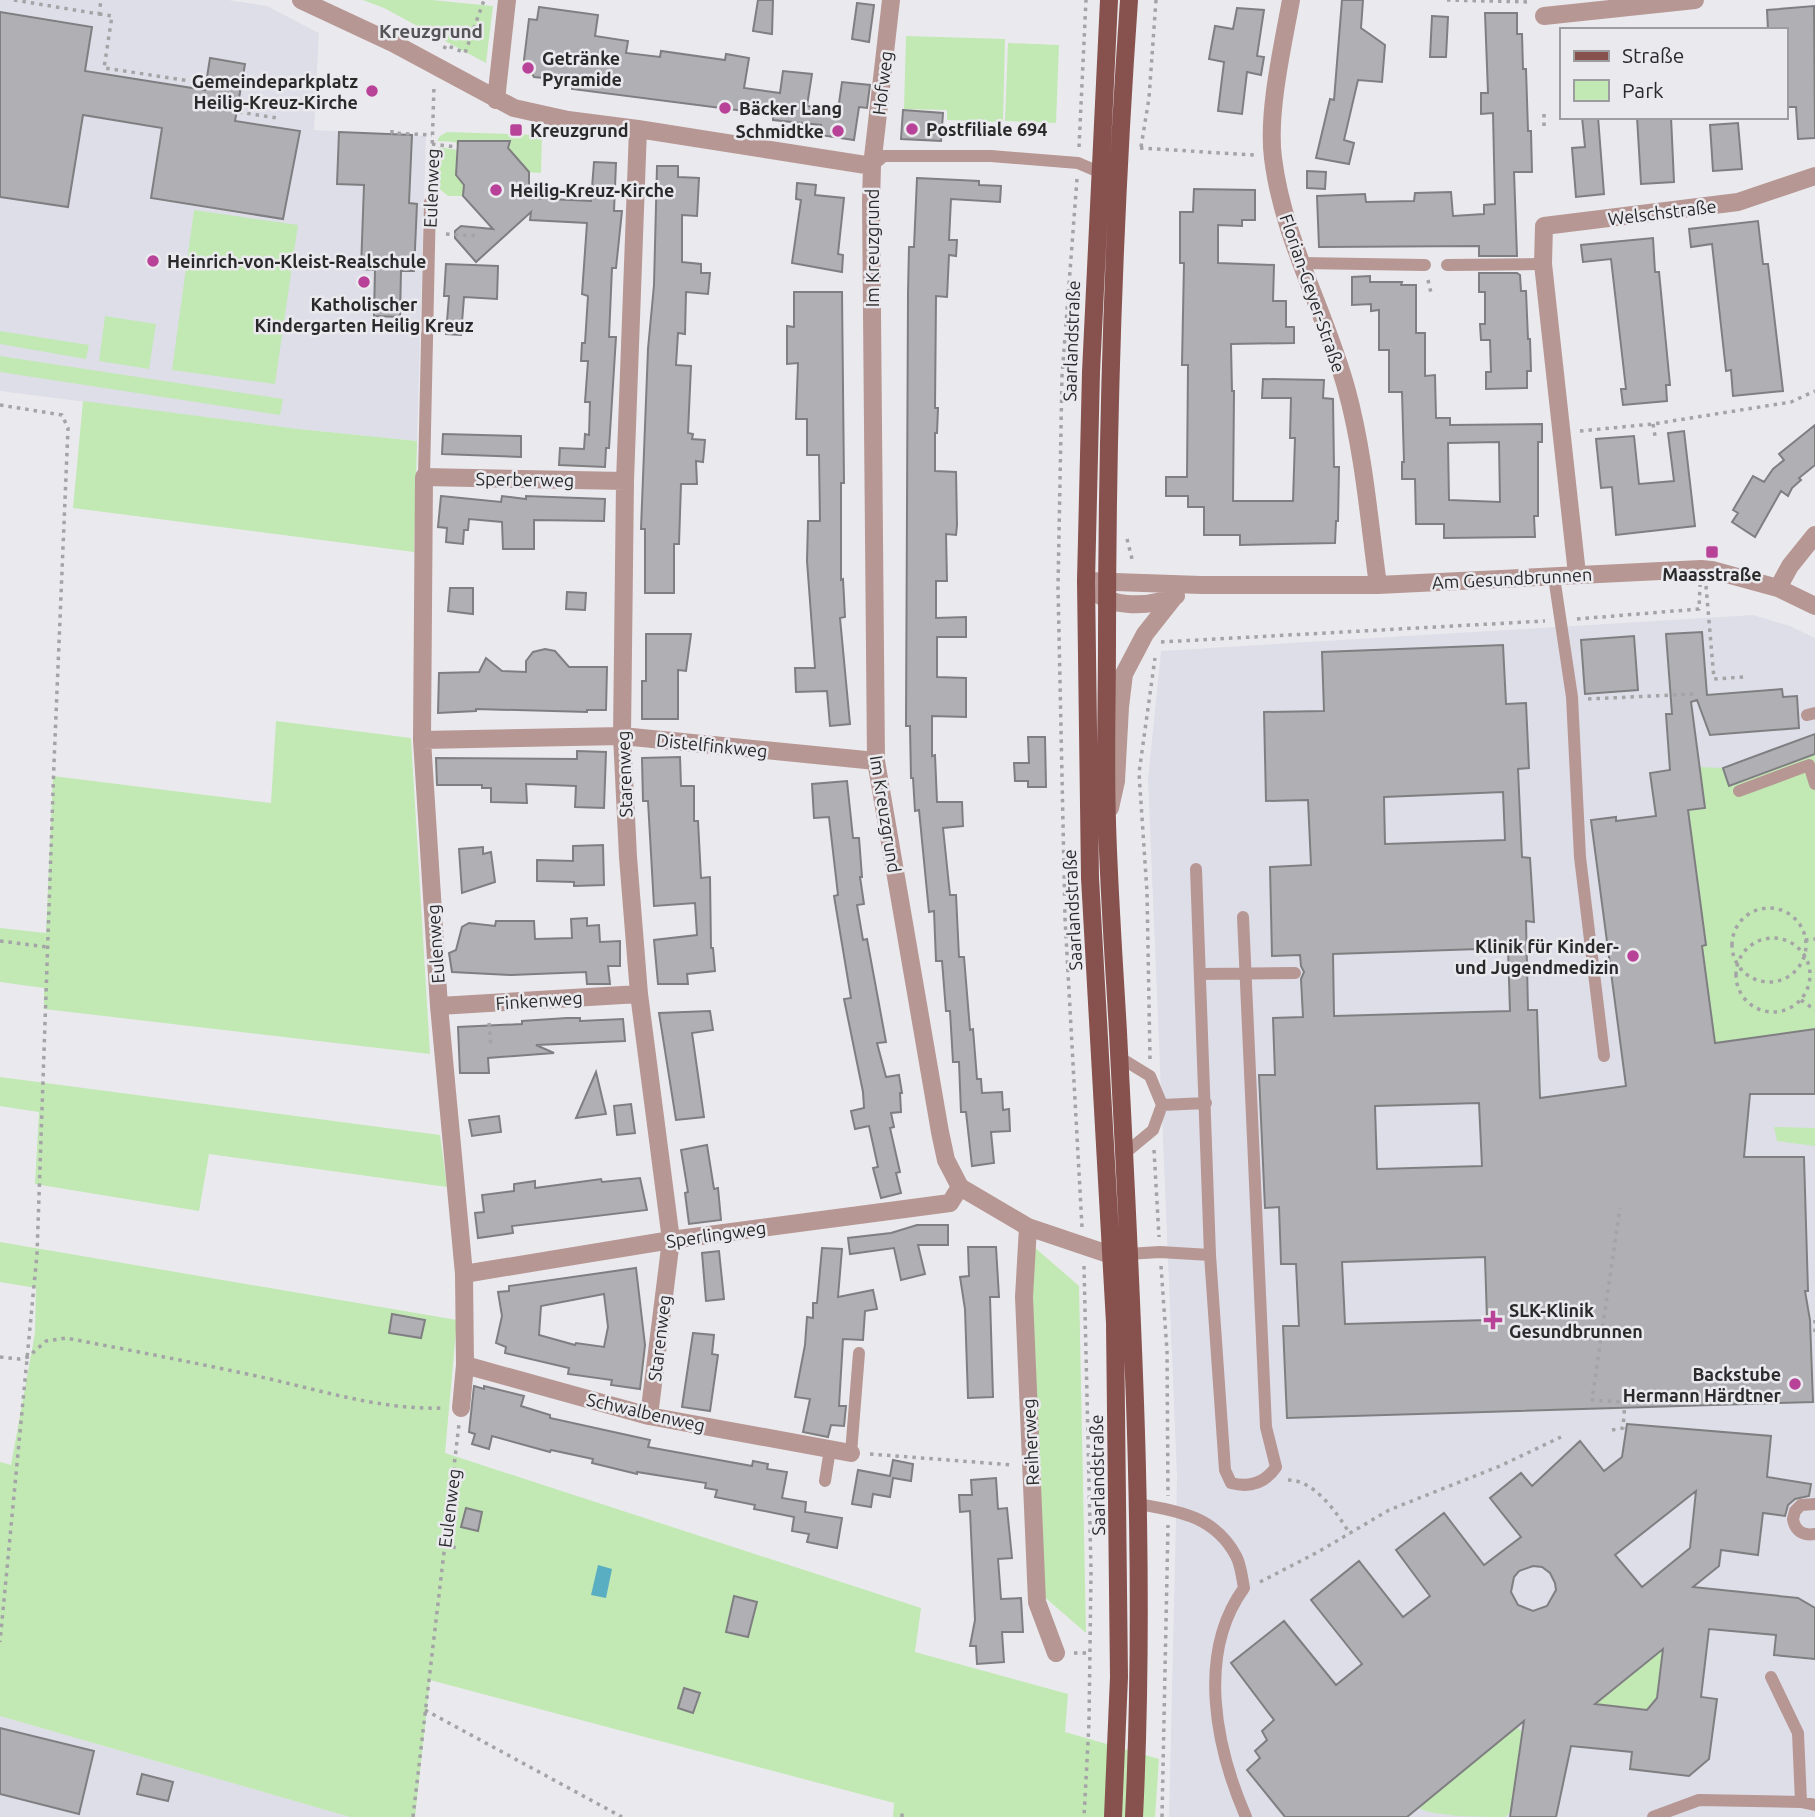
<svg xmlns="http://www.w3.org/2000/svg" width="1815" height="1817" font-family="Ubuntu,sans-serif">
  <style>
    .built { fill: #dedee9 }
    .green { fill: #c2e8b4 }
    .water { fill: #5aaec2 }
    .building { fill: #b0b0b4; stroke: #7f7f82; stroke-width: 2; fill-rule: evenodd }
    .lines { fill: none; stroke-linecap: round; stroke-linejoin: round }
    .path { stroke: #a4a4a7; stroke-width: 3.5; stroke-dasharray: 3.5 5; stroke-linecap: butt }
    .lane { stroke: #b79794; stroke-width: 12 }
    .street { stroke: #b79794; stroke-width: 18 }
    .primary { stroke: #87514d; stroke-width: 18 }
    .poi-dot { fill: #b94299; stroke: #eaeaee; stroke-width: 2.5 }
    .labels { text-anchor: middle; dominant-baseline: central; stroke-width: 5; stroke-linejoin: round; paint-order: stroke }
    .poi-label { font-size: 18px; font-weight: bold; fill: #2a2a2b; stroke: #eaeaee; text-anchor: start }
    .street-label { font-size: 18px; fill: #2a2a2b; stroke: #eaeaee }
    .neighbourhood-label { font-size: 19px; font-weight: bold; fill: #555558; stroke: #eaeaee }
  </style>
  <rect width="100%" height="100%" fill="#eaeaee"/>
  <path class="built" d="M0,0H228L267,6L319,33L314,130L426,136L417,441L298,429L0,391Z
    M1753,615L1790,626L1815,638V1817H1169L1177,1477L1148,779L1161,651Z
    M0,1716L350,1817H0Z"/>
  <path class="green" d="M363,0H431L493,6L486,63L384,8Z
    M906,36L1005,39L1003,122L947,120V110L904,109Z
    M1008,43L1059,45L1056,123L1005,121Z
    M447,132L542,135L541,173L529,172L502,141H458L457,145L455,142L437,141L440,136Z
    M438,147L457,150L456,175L464,185L463,196H448L437,187Z
    M194,210L298,225L275,384L172,370Z
    M105,316L156,324L149,369L99,361Z
    M0,331L89,345L86,359L0,344Z
    M0,356L283,399L280,415L0,372Z
    M83,401L298,429L417,441L414,552L73,508Z
    M276,721L411,738L430,1054L44,1009V988L0,982V928L46,933L53,776L271,803Z
    M1815,754V1029L1716,1048L1702,946L1706,945L1688,810L1705,808L1699,767L1723,768L1729,785Z
    M0,1077L440,1135L447,1187L209,1154L199,1211L35,1184L39,1112L0,1106Z
    M1774,1127L1815,1128V1146L1777,1141Z
    M0,1242L457,1320L445,1453L921,1608L915,1652L1068,1694L1065,1732L1159,1759L1155,1817H893L894,1803L430,1680L415,1817H350L0,1716V1462L11,1465L35,1333L36,1288L0,1282Z
    M1033,1246L1079,1286L1086,1633L1041,1594L1028,1298Z
    M1667,1621L1657,1698L1647,1710L1568,1702L1595,1681L1616,1687L1643,1665L1641,1644Z
    M1517,1727L1522,1732L1510,1813L1505,1817C1482,1817 1437,1817 1418,1808Z"/>
  <path class="water" d="M598,1565L612,1569L606,1598L591,1595Z"/>
  <path class="building" d="M758,0H773L772,34L753,31Z
    M1342,0H1363L1361,28L1385,45L1382,82L1358,80L1344,140L1354,143L1349,164L1316,158L1330,99L1334,100Z
    M857,3L874,5L869,42L852,39Z
    M1814,6L1815,138L1798,139L1796,107H1785V30H1768L1767,10Z
    M539,7L598,15L595,36L628,41L626,53L660,57L661,51L725,60L726,54L749,58L744,88L780,93L783,71L812,74L807,106L838,110L842,82L870,85L867,108L859,107L854,140L820,135L821,125L773,120V116L760,113L572,89L573,81L534,77L524,60L529,19L537,20Z
    M1237,8L1264,10L1257,56L1264,57L1261,75L1247,72L1242,114L1218,111L1224,62L1209,59L1215,26L1233,29Z
    M0,12L92,27L85,71L205,90L210,58L245,64L235,121L300,131L283,219L151,198L162,128L83,115L68,207L0,197Z
    M1485,13H1517V34H1522L1523,69H1526L1528,131H1531L1532,172H1514L1517,256H1479V246L1319,247L1317,196L1365,194L1366,202L1414,201L1415,193L1451,192L1453,216L1484,214V205L1495,204L1493,113L1481,114V93H1488Z
    M1432,16L1448,17L1446,57H1430Z
    M903,110L943,113L941,141L901,139Z
    M1582,117H1598L1604,194L1576,197L1572,148L1585,147Z
    M1637,117H1671L1674,182L1641,184Z
    M1738,123L1742,169L1713,171L1710,125Z
    M339,132L412,135L409,203L417,204L414,271H401L400,317L374,316L375,270L361,269L364,185L337,184Z
    M458,141H510L508,148L529,172V198L591,201L594,162L616,163L614,211H622L616,268H612L609,337H616L609,448H606L605,467L559,465L560,448L584,449L585,434L589,435L590,402H585L588,361H581L582,343H585L588,296L582,294L587,223L530,220L531,212L476,262L455,238V231L461,226L493,229L463,196L464,185L456,175Z
    M657,166H678V177L699,178L697,216L682,215V262L701,264V273H710L708,294L686,292L685,334L678,333L676,365L691,366L688,433L693,434L692,439L705,440L703,462L696,461L697,484H681L679,544H674V593H645V529H641L648,349L654,285Z
    M1307,171L1326,172L1325,189L1307,188Z
    M917,178L979,181V185L1001,186L1000,202L951,199L949,240H957L956,256L949,255L947,297L936,296L935,408H938L937,433H935V471L956,472L957,525L956,535L946,534L947,581H936V618L966,617V637H937V677L966,678V717L932,716V756L935,755L937,802H962L963,826L943,828L950,895H956L959,957H964L970,1030L973,1029L977,1079H981L982,1093L1002,1092L1003,1110L1009,1109L1010,1131L991,1132L994,1163L972,1166L966,1112H961L959,1062H953L950,1011H946L942,961H936L934,911L929,912L919,810L915,811L913,778H911L910,726H906L908,293L909,247H914Z
    M797,183L816,185L815,195L844,198L838,254L843,255L842,272L792,263L801,200L796,199Z
    M1194,189L1255,190V220H1242V226L1218,225V263L1274,265L1273,301H1286V327H1294V343L1231,344L1232,391H1234L1233,501H1293L1295,438H1290L1291,398H1262L1263,379L1324,380L1323,398L1333,399L1334,467H1339L1338,521H1336L1335,543L1240,545V535H1204V507H1188V496H1166V477H1187L1188,365H1182L1184,263H1180V212H1193Z
    M1758,221L1763,264H1768L1783,391L1733,396L1731,370L1726,371L1712,244L1691,247L1689,229Z
    M1653,238L1655,272H1659L1670,385H1666L1667,401L1623,405L1621,389H1626L1611,259L1583,262L1581,245Z
    M446,264L498,266L497,299L464,297L461,335L446,334L449,296H444Z
    M1479,273H1517L1520,275L1521,291H1526L1528,339H1530L1531,371H1527V388L1486,389V372H1491L1490,340H1481L1480,324H1485V292H1479Z
    M1370,276V282H1402L1401,285H1416V333H1425V376L1435,375L1436,418H1450V425L1542,424V442H1538V516H1534L1535,537L1444,538V524H1416L1415,479H1402V462H1404L1402,392H1389V350H1379V310L1371,311V304L1352,305V277ZM1499,442L1500,502L1449,500L1448,443Z
    M794,292H842L844,483H841V580L843,579L845,617L840,618L850,724L830,726L827,691L796,692L795,668H815L807,561L808,521H820L819,455H807V419H796L798,363L787,364V326L794,327Z
    M1815,425V465L1799,478L1801,480L1792,488L1788,496L1781,491L1755,537L1732,522L1738,513L1733,510L1753,476L1764,482L1773,469L1784,460L1779,454Z
    M1684,431L1695,526L1616,535L1612,487L1601,488L1596,439L1634,436L1639,484L1674,481L1668,433Z
    M443,434L521,436V457L442,454Z
    M441,496L501,502L502,496L526,499V496L605,499L604,521L534,520V549H503L502,522L469,519L468,530H464L463,544L446,542L447,528L438,527Z
    M450,588H473V614L448,611Z
    M567,592L586,593L585,610L566,609Z
    M1702,632L1707,695L1782,689L1783,697L1797,696L1799,728L1710,735L1697,700L1691,702L1705,808L1688,810L1706,945L1702,946L1715,1043L1815,1029V1094H1750L1744,1157H1804L1808,1291H1805L1810,1320L1813,1402L1287,1418L1283,1326H1299L1296,1264H1281L1279,1207L1265,1208L1259,1075H1275L1273,1018L1303,1017L1301,979L1304,972L1301,966L1300,955L1272,956L1270,867L1311,865L1308,800L1266,801L1264,712L1324,711L1322,652L1503,645L1506,704L1526,703L1529,768L1518,769L1522,857L1530,858L1534,922L1526,921L1528,1010H1537L1540,1098L1626,1086L1591,820L1616,817V821L1656,816L1650,773L1670,770L1666,714H1672L1666,634ZM1503,792L1505,840L1385,844L1384,797ZM1508,948L1510,1011L1334,1016L1333,954ZM1479,1103L1482,1166L1377,1169L1375,1106ZM1485,1257L1487,1320L1345,1324L1342,1262Z
    M646,634H691L686,671L678,670V719H642V681H646Z
    M1634,636L1638,690L1585,694L1581,640Z
    M545,649L555,651L569,667H607L606,710H587V712L476,709V711L438,713L439,673L479,672L486,658L502,671L526,672V661L533,652Z
    M1815,734V754L1729,786L1723,768Z
    M1028,737H1045L1046,787H1028V781H1015L1014,763H1029Z
    M577,751L606,752L604,808L575,807L576,786L526,784L527,803L491,802V788H482V785H437L436,758L577,759Z
    M680,757L681,786H694V821H698L701,878L710,877L711,948H713L715,971L687,974L688,984H658L654,940L697,935L695,903L654,906L648,801H643L642,758Z
    M847,781L853,838H859L862,877H860L864,904L857,905L863,940L867,939L886,1042L877,1043L886,1077L899,1075L902,1093H900L901,1112L891,1113L894,1127L890,1128L900,1172L896,1173L901,1193L881,1198L873,1168L878,1167L869,1126L855,1129L851,1111L864,1108L863,1092L844,999L851,998L834,896L838,895L829,817L814,818L812,784Z
    M603,845L604,885L574,886V882L537,881V860L573,861V846Z
    M483,847V854L491,852L495,882L462,893L459,849Z
    M587,918V926L599,925L600,942L620,941V966H608L610,984H587L586,972L511,975L452,972L449,953L456,950L462,927L469,923L495,926L496,921H534L535,939L572,938L571,919Z
    M710,1011L713,1030L692,1033L704,1117L676,1120L659,1013Z
    M567,1018H580V1021L623,1019L625,1041L536,1045L554,1053L488,1058L489,1073H460L458,1027L522,1024V1021Z
    M596,1072L606,1114L576,1118Z
    M631,1104L635,1133L617,1135L614,1106Z
    M499,1116L501,1132L472,1136L469,1120Z
    M707,1145L714,1189L718,1188L721,1220L689,1224L685,1193L688,1192L681,1150Z
    M640,1178L647,1210L512,1226L513,1233L478,1238L475,1213L484,1212L482,1195L514,1191V1184L535,1181V1188L601,1179L602,1182Z
    M917,1225H948V1245H918L925,1274L901,1280L894,1248L850,1254L848,1238L891,1233Z
    M968,1247H996L999,1297H990L993,1397L968,1398L965,1309L960,1277L969,1276Z
    M822,1248L842,1249L838,1297L873,1290L877,1309L865,1311L863,1340L843,1339L839,1406H846L844,1426L831,1425L828,1437L803,1432L810,1399L795,1397L805,1345L807,1317L813,1318V1303H817Z
    M719,1251L724,1299L706,1301L702,1253Z
    M636,1268L645,1345L640,1389L611,1385L612,1380L568,1374L569,1368L505,1353L506,1347L496,1343L502,1316L498,1292L509,1291V1286ZM604,1294L608,1327L604,1347L576,1343L575,1345L539,1335L541,1306Z
    M392,1314L425,1320L421,1338L389,1333Z
    M693,1333L714,1335L712,1354L718,1355L710,1411L682,1407Z
    M474,1386L484,1389V1386L524,1396L521,1406L550,1415V1418L650,1440L648,1447L752,1466L753,1461L768,1464L767,1469L787,1472L782,1498L806,1502L805,1512L842,1518L837,1548L807,1542L809,1534L792,1531L794,1517L754,1509L755,1505L715,1497L717,1490L705,1488L706,1483L637,1472V1474L592,1463L593,1459L551,1450L550,1452L492,1436L489,1449L472,1444L475,1434L469,1432Z
    M1627,1424L1771,1436L1767,1477L1811,1484L1809,1496L1795,1499L1788,1505L1785,1516L1763,1513L1758,1555L1721,1550L1719,1566L1693,1587L1798,1598L1815,1608V1659L1774,1655L1776,1635L1709,1629L1701,1697L1717,1699L1709,1759L1689,1776L1630,1769L1632,1752L1571,1746L1556,1817H1510L1524,1721L1407,1817H1285L1247,1770L1260,1758L1255,1751L1267,1740L1262,1731L1274,1720L1231,1663L1284,1621L1336,1685L1362,1664L1311,1600L1359,1561L1403,1617L1430,1596L1396,1550L1444,1513L1484,1565L1521,1537L1490,1498L1521,1473L1532,1486L1580,1441L1604,1471L1622,1457ZM1696,1491L1690,1548L1642,1587L1615,1555ZM1533,1566L1542,1567L1550,1573L1555,1583L1556,1590L1547,1606L1533,1611L1518,1605L1511,1592L1514,1577L1519,1571ZM1663,1649L1657,1698L1647,1710L1595,1704Z
    M893,1460L913,1464L911,1481L893,1478L890,1497L873,1494L871,1507L852,1504L858,1470L890,1476Z
    M996,1478L998,1509L1007,1508L1012,1558L998,1559L1001,1599L1021,1598L1023,1632H1002L1004,1662L977,1664L976,1646H970L975,1620L970,1511L960,1512L959,1495H972L971,1480Z
    M466,1508L482,1512L478,1531L461,1527Z
    M734,1596L757,1602L748,1637L726,1632Z
    M684,1688L700,1693L693,1713L678,1708Z
    M0,1728L94,1751L79,1814L0,1794Z
    M142,1774L173,1782L168,1801L137,1794Z"/>
  <g class="lines">
    <path class="path" d="M14,0L99,14L101,0
      M1447,0L1532,2
      M99,14L112,16L104,68L204,83L200,106L277,118
      M444,49L446,45L465,53L484,0
      M1544,114V128
      M392,130V133L432,135
      M432,144L457,147
      M1079,147L1086,0
      M1141,147L1149,98L1156,0
      M1140,148L1254,155
      M1077,179L1062,376L1058,587L1065,918L1082,1227
      M431,186L434,85
      M446,234L478,236
      M1428,280L1431,293
      M0,405L62,415L68,428L54,763L37,1254L0,1642
      M1653,424L1655,436
      M1580,431L1653,424L1791,402L1815,391
      M1127,539L1133,563
      M1706,586L1714,679L1744,677
      M1577,619L1699,609L1700,585
      M1161,642L1545,621
      M1588,699L1694,694
      M1732 945a37 37 0 1 1 74 0a37 37 0 1 1-74 0Z
      M1736 975a37 37 0 1 1 74 0a37 37 0 1 1-74 0Z
      M1805,940L1815,939
      M0,941L47,947
      M1801,1000L1815,1010
      M489,1023L491,1048
      M1150,1059L1147,892L1139,773L1155,658
      M1154,1150L1159,1237
      M1084,1266L1091,1570L1089,1723L1084,1817
      M1161,1266L1167,1351L1168,1496
      M1815,1320V1332
      M0,1357L19,1359L28,1357L46,1341L66,1338C134,1351 202,1364 270,1379C326,1392 384,1410 442,1408
      M1612,1430L1623,1428L1625,1402L1592,1400L1620,1208
      M870,1454L1013,1465
      M1288,1480C1315,1480 1337,1513 1350,1534
      M444,1545L457,1548
      M1260,1582L1318,1552L1389,1510L1500,1466L1561,1437
      M1074,1653H1090
      M425,1710L622,1817
      M413,1817L459,1424
      M902,1817V1811
      M1162,1817L1168,1525"/>
    <path class="lane" d="M872,166L884,156H991L1078,163L1099,172L1107,173
      M1301,263L1425,265
      M1447,265L1543,264
      M424,477L430,202
      M1554,577L1572,697L1580,857L1604,1056
      M1807,715L1815,713
      M1739,791L1809,765L1815,784
      M1196,869L1210,1255L1225,1470L1231,1483C1250,1488 1265,1483 1276,1467L1266,1427L1243,917
      M1201,974L1295,973
      M1119,1057L1150,1076L1162,1105L1153,1130L1124,1154
      M1162,1105L1206,1103
      M1127,1254L1160,1252L1210,1255
      M851,1453L859,1353
      M825,1481L830,1449
      M1137,1504C1178,1511 1215,1516 1236,1556C1241,1565 1242,1578 1244,1588C1196,1654 1216,1748 1246,1817
      M1815,1504L1801,1505L1795,1511L1793,1519C1795,1531 1803,1536 1815,1534
      M1771,1677L1798,1733L1801,1802
      M1653,1817L1699,1800L1801,1802L1815,1805"/>
    <path class="street" d="M301,0L393,43L514,108L568,120L638,129L872,166
      M891,0L872,166L871,201L876,761L940,1132L946,1160L960,1187L1028,1227L1111,1255L1126,1254
      M1291,0C1283,45 1267,113 1273,158C1283,240 1326,312 1347,391C1364,454 1369,520 1378,585
      M1544,16L1695,0
      M496,100L507,0
      M638,129L625,481L622,736L628,857L639,994L671,1240L649,1416
      M1577,574L1543,264L1544,226L1738,202L1815,176
      M1086,581L1201,585H1378L1701,569L1712,570L1778,588L1815,606
      M1086,581C1103,610 1148,608 1176,596
      M1778,588L1790,566L1815,535
      M422,740L622,736L876,761
      M1110,808L1116,781L1120,707L1124,674L1145,634L1175,596
      M439,1006L639,994
      M1028,1227L1024,1297L1037,1602L1056,1653
      M464,1274L671,1240L950,1203L960,1187
      M465,1365L649,1416L851,1453
      M461,1408L465,1365L464,1274L439,1006L422,740L424,477L625,481"/>
    <path class="primary" d="M1109,0L1091,372L1086,581L1090,878L1115,1323L1119,1677L1113,1817
      M1129,0C1114,213 1107,426 1107,639C1107,700 1105,761 1107,822C1109,892 1114,962 1118,1032C1131,1293 1147,1555 1134,1817"/>
  </g>
  <g class="poi-dot">
    <circle cx="528" cy="68" r="7"/>
    <circle cx="372" cy="91" r="7"/>
    <circle cx="725" cy="108" r="7"/>
    <circle cx="912" cy="129" r="7"/>
    <rect x="509" y="123" width="14" height="14" rx="3.5"/>
    <circle cx="838" cy="131" r="7"/>
    <circle cx="496" cy="190" r="7"/>
    <circle cx="153" cy="261" r="7"/>
    <circle cx="364" cy="282" r="7"/>
    <rect x="1705" y="545" width="14" height="14" rx="3.5"/>
    <circle cx="1633" cy="956" r="7"/>
    <path d="M1489.5 1309.5h7v7h7v7h-7v7h-7v-7h-7v-7h7z"/>
    <circle cx="1795" cy="1384" r="7"/>
  </g>
  <g class="labels">
    <g class="poi-label">
      <text x="542" y="58">Getränke<tspan x="542" dy="21">Pyramide</tspan></text>
      <text x="358" y="81" text-anchor="end">Gemeindeparkplatz<tspan x="358" dy="21">Heilig-Kreuz-Kirche</tspan></text>
      <text x="739" y="108">Bäcker Lang</text>
      <text x="926" y="129">Postfiliale 694</text>
      <text x="530" y="130">Kreuzgrund</text>
      <text x="824" y="131" text-anchor="end">Schmidtke</text>
      <text x="510" y="190">Heilig-Kreuz-Kirche</text>
      <text x="167" y="261">Heinrich-von-Kleist-Realschule</text>
      <text x="364" y="304" text-anchor="middle">Katholischer<tspan x="364" dy="21">Kindergarten Heilig Kreuz</tspan></text>
      <text x="1712" y="574" text-anchor="middle">Maasstraße</text>
      <text x="1619" y="946" text-anchor="end">Klinik für Kinder-<tspan x="1619" dy="21">und Jugendmedizin</tspan></text>
      <text x="1509" y="1310">SLK-Klinik<tspan x="1509" dy="21">Gesundbrunnen</tspan></text>
      <text x="1781" y="1374" text-anchor="end">Backstube<tspan x="1781" dy="21">Hermann Härdtner</tspan></text>
    </g>
    <g class="street-label">
      <text transform="translate(882 83) rotate(-83)">Hofweg</text>
      <text transform="translate(431 188) rotate(-88)">Eulenweg</text>
      <text transform="translate(1662 212) rotate(-7)">Welschstraße</text>
      <text transform="translate(872 248) rotate(-90)">Im Kreuzgrund</text>
      <text transform="translate(1313 293) rotate(71)">Florian-Geyer-Straße</text>
      <text transform="translate(1071 341) rotate(-88)">Saarlandstraße</text>
      <text transform="translate(525 479) rotate(1)">Sperberweg</text>
      <text transform="translate(1512 578) rotate(-3)">Am Gesundbrunnen</text>
      <text transform="translate(712 745) rotate(6)">Distelfinkweg</text>
      <text transform="translate(624 774) rotate(-92)">Starenweg</text>
      <text transform="translate(886 814) rotate(81)">Im Kreuzgrund</text>
      <text transform="translate(1072 910) rotate(-93)">Saarlandstraße</text>
      <text transform="translate(435 944) rotate(-94)">Eulenweg</text>
      <text transform="translate(539 1000) rotate(-4)">Finkenweg</text>
      <text transform="translate(716 1234) rotate(-8)">Sperlingweg</text>
      <text transform="translate(659 1338) rotate(-83)">Starenweg</text>
      <text transform="translate(646 1412) rotate(13)">Schwalbenweg</text>
      <text transform="translate(1030 1442) rotate(-93)">Reiherweg</text>
      <text transform="translate(1097 1475) rotate(-91)">Saarlandstraße</text>
      <text transform="translate(449 1508) rotate(-83)">Eulenweg</text>
    </g>
    <g class="neighbourhood-label">
      <text x="431" y="31">Kreuzgrund</text>
    </g>
  </g>
  <rect x="1560" y="28" width="228" height="91" fill="#eaeaee" stroke="#9d9da0" stroke-width="2"/>
  <rect x="1574" y="51" width="35" height="10" fill="#87514d" stroke="#9d9da0" stroke-width="2"/>
  <text x="1622" y="63" font-size="21" fill="#2a2a2b">Straße</text>
  <rect x="1574" y="80" width="35" height="21" fill="#c2e8b4" stroke="#9d9da0" stroke-width="2"/>
  <text x="1622" y="98" font-size="21" fill="#2a2a2b">Park</text>
</svg>
